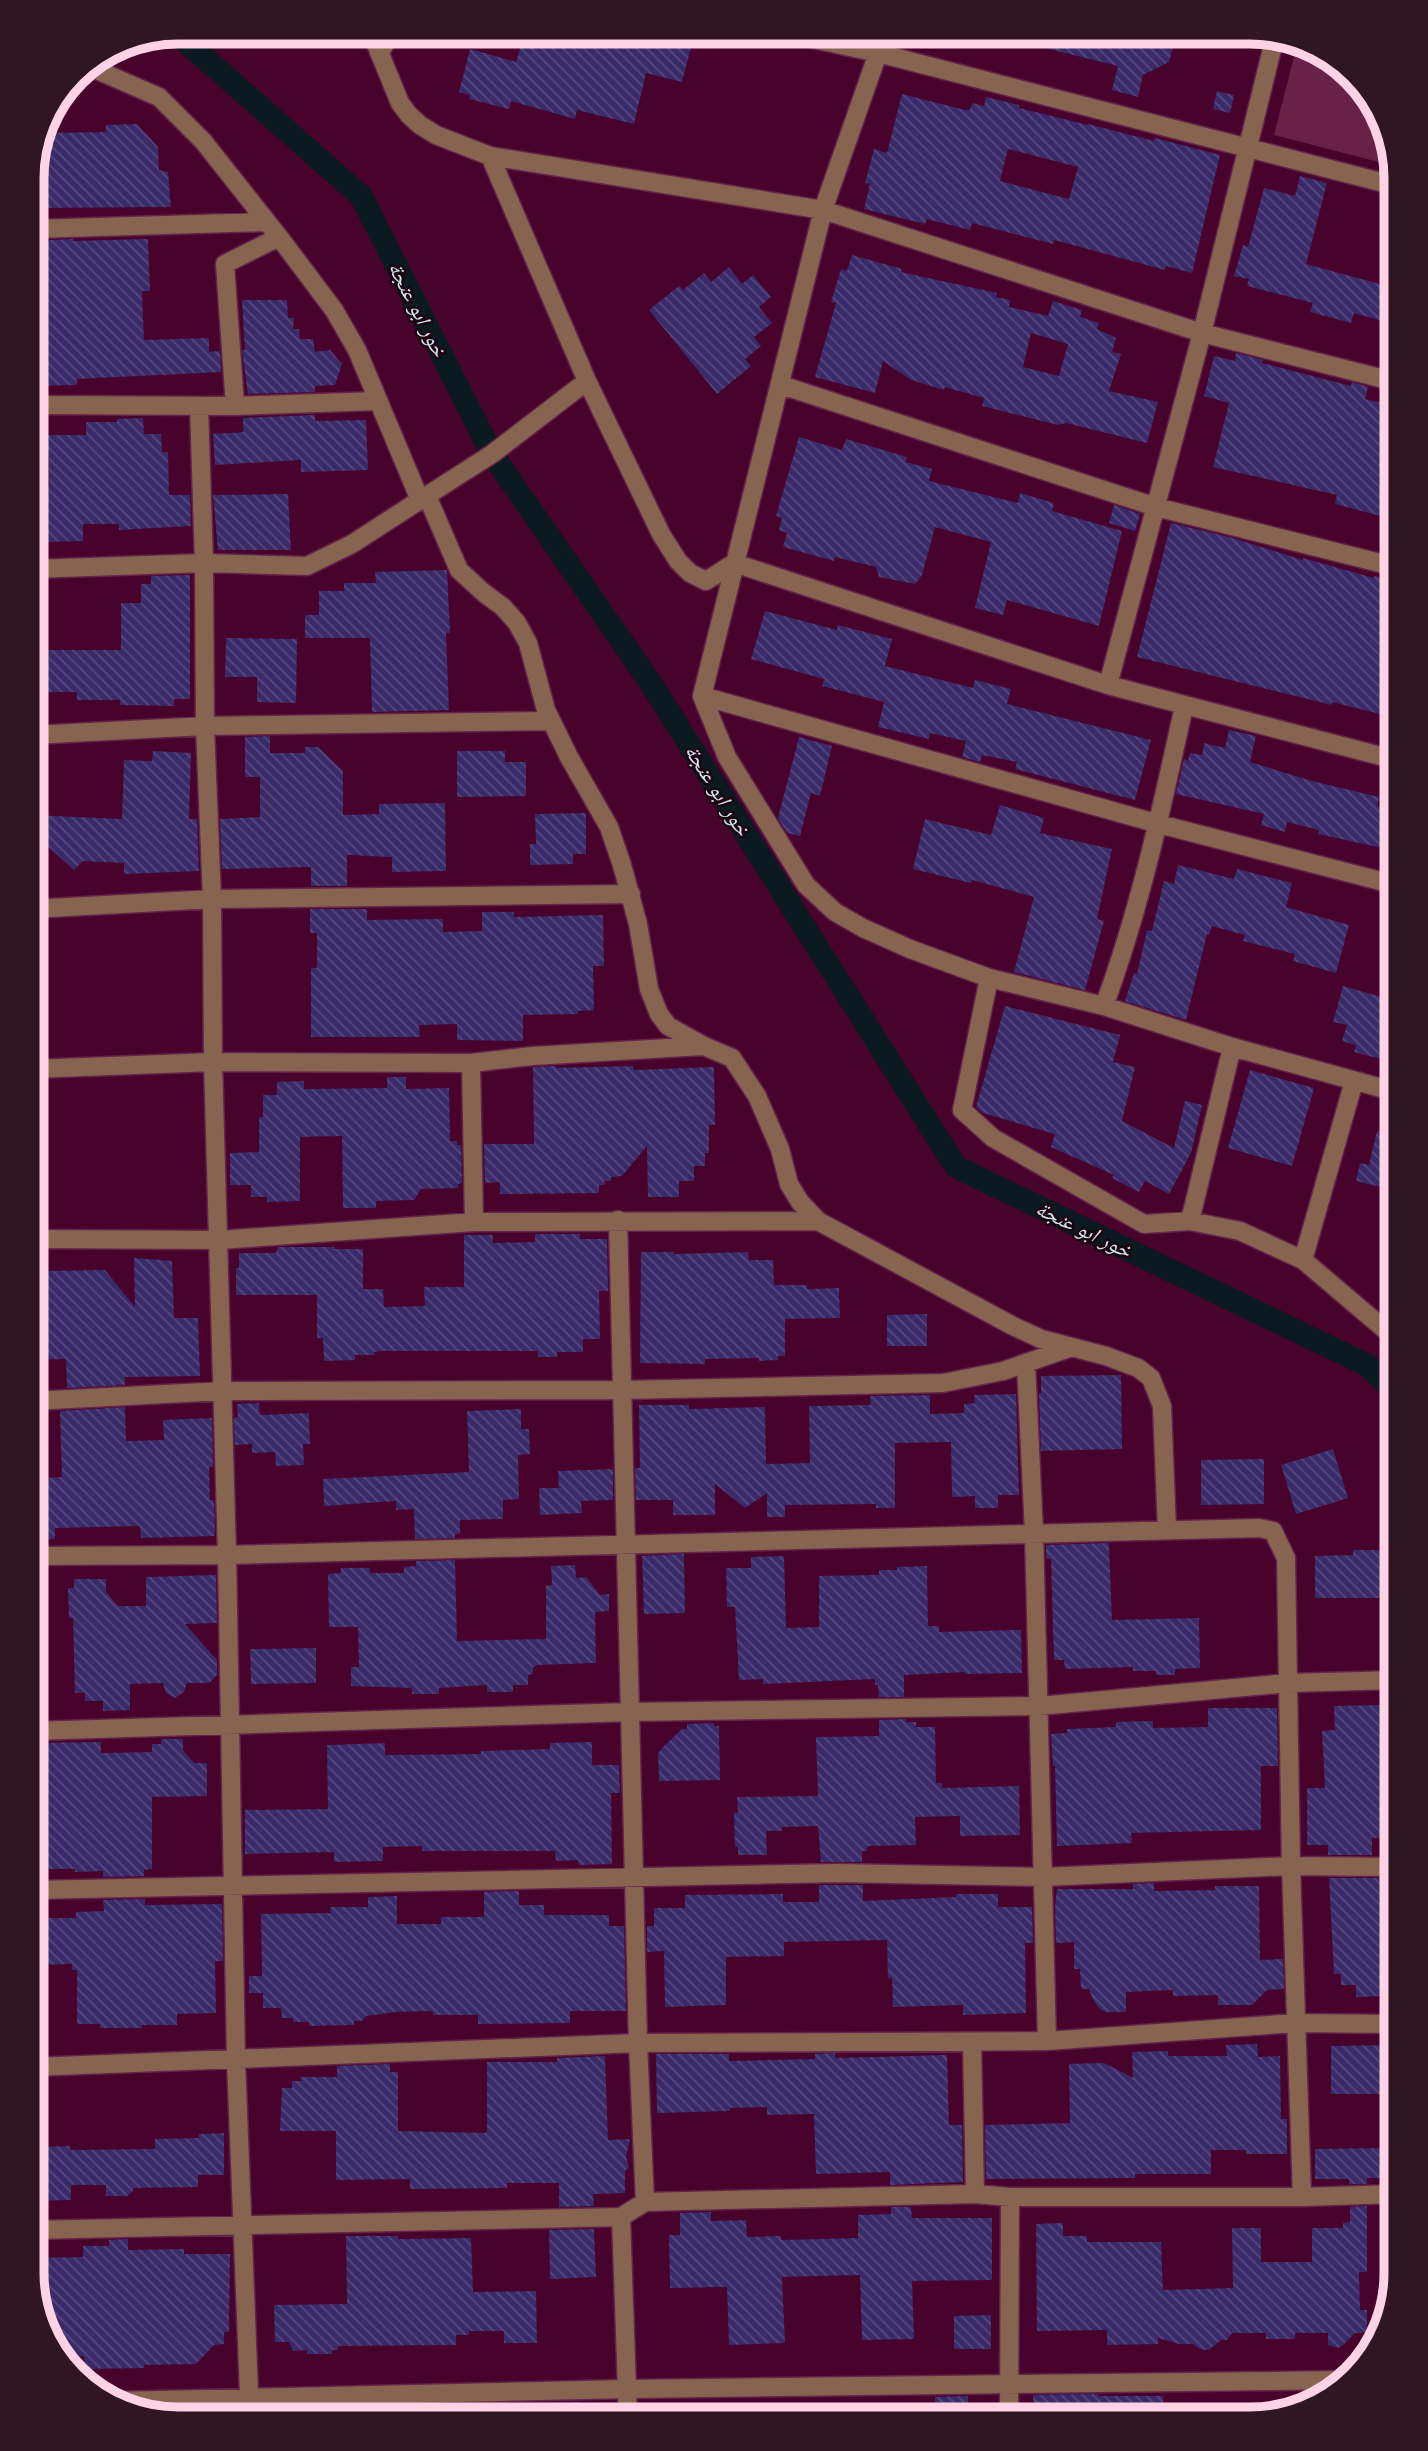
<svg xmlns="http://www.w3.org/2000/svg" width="1428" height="2451" font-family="Montserrat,'Noto Naskh Arabic',sans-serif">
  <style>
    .pitch { fill: #682147 }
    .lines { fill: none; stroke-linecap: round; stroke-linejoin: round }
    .canal { stroke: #0b1920; stroke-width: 23 }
    .building { fill: url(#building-back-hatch); fill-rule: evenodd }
    .minor-casing { stroke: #64244a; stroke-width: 21 }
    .minor { stroke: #866450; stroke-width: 18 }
    .labels { text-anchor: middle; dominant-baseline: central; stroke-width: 5; stroke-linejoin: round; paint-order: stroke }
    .water-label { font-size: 21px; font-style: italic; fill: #d0e7f3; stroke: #1e0411 }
    .rim { fill: none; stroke: #fdd3e5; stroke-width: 9 }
  </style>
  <defs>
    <pattern id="building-back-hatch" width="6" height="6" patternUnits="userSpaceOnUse" patternTransform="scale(1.75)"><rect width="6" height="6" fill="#392a69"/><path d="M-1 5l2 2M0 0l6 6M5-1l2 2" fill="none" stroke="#57487e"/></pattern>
  </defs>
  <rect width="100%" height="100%" fill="#47032c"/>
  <path class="pitch" d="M1297,45L1332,56L1382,113L1394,166L1274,135Z"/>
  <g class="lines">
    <path class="canal" d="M175,32L361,196L492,454L650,682L956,1167L1367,1365L1396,1392"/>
  </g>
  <path class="building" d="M525,32H678L694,36L682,82L646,73L634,124L577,110L575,119L511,101L509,109L469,99L470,95L459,92L470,49L516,62Z
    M1053,32H1146L1175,39L1169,62L1143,75L1138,97L1112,90L1118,66L1049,49Z
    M1217,91L1234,95L1230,113L1213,109Z
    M902,94L965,110H970L972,103L984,106L986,97L1019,105V108L1088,125V124L1154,141L1155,138L1220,155L1192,273L1166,266L1165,270L1054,240L1053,244L972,223L970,230L927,219L925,224L864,209L870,184L865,183L874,149L887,153ZM1008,149L1078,167L1069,199L1000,181Z
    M137,124L158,147L159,170L168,172L171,207L32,208V169L40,133L106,132V125Z
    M1300,176L1327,183L1306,264L1380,284L1381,278L1396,282V325L1354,313L1351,323L1310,312L1313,303L1247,286L1249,279L1234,276L1243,245L1248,247L1264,188L1295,196Z
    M73,239V241L148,239L150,291H142L144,340L209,338V352L220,351L221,372L77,379V385L32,386V241Z
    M852,255L902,269L901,272L997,293L996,297L1010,300L1009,307L1048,316L1053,301L1082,310L1080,317L1099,323L1097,329L1116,338L1112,352L1121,354L1109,391L1158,402L1147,443L1066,423L1058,425L982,406L984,398L945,387L944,390L911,380L883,361L875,393L815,377L836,303L831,302L841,269L847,271ZM1031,333L1068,344L1059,376L1023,367Z
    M729,267L742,284L753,275L771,297L759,307L772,323L754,337L761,346L745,359L751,366L717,394L649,310L679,286L683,290L704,273L711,282Z
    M242,300H287L288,318H294L293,329H299L300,339H313L315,352L330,350L342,364L335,385L315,386V392L248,394L242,350H245Z
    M1236,353L1263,360L1262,363L1351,386L1352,382L1368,387L1365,399L1396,406V520L1335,504L1337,495L1213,467L1229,403L1204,396L1214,356L1235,361Z
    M315,415V421L366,420L368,470L301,472V460L215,465L213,434L243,432V418Z
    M143,418L144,434H161L162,452H168L169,495H190L191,526L119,530V524H83V541L44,542L43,488H49V455H46L45,435H86V422H117V419Z
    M799,437L842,450L846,439L907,457L906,462L932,469L929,481L1018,503L1020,493L1054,503L1052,511L1122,531L1099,626L1007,600L1003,615L975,608L991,542L935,527L922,575L915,584L879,577L876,567L835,557L834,561L783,547L787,533L779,530L782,518L776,516Z
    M288,494L291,550H218L213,495Z
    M1114,505L1140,514L1135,531L1109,523Z
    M1171,523L1229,537L1303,560V558L1374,578V576L1396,581V718L1332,702V705L1137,657Z
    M447,570L450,633H446L449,710L372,712L370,638H305V615H319V591H344V583H376L375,572Z
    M190,575V699H174V706L120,705V700H77V692H32V660H43V650H121V603H141V584H151V576Z
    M765,611L837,630L838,625L892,639L885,666L973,688L975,680L1011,689L1007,704L1151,740L1135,800L1015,769L1017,762L982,755L980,762L962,757L966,741L930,733L929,739L878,727L884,702L822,686L824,679L751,659Z
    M226,638L297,639L296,703L257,702V677H225Z
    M1229,730L1256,736L1250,762L1312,781L1379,797L1377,806L1396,812V851L1318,834L1319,830L1287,822L1285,832L1261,825L1264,814L1176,794L1184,759L1188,761L1190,753L1202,755L1204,743L1225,748Z
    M270,736V753H305V747H318L343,771V815L379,814V804L445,803L446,871L392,872V857L347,855V886H311V867L222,869L220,819L260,817V777H245V737Z
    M799,737L832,746L820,796L811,793L800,836L787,833L778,818Z
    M153,751L191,753L189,819H197L199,871L124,874V863L83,861L74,870L32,832V815L122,819L124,760L152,761Z
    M457,751H505V762H526V796L457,797Z
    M1000,805L1044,818L1040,833L1112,849L1097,919L1104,921L1085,990L1014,972L1034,897L972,880L971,883L913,869L925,819L991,835Z
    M586,813V854H573V864L530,865V844H536L535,814Z
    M1178,865L1234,879L1237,869L1292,883L1286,907L1349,925L1336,973L1293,961L1295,954L1243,941L1245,935L1212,926L1209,935L1207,934L1186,1020L1125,1001L1134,973L1137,974L1147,930L1152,931L1164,881L1174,884Z
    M310,909H367V920L443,919V932L482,931V912H514V917L603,915L604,966H593L594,1010L578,1011V1014L523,1015V1041L457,1040V1024L419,1025L420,1037H311V968H317V933H310Z
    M1343,986L1396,1001V1063L1354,1052L1356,1045L1342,1041L1347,1025L1333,1022Z
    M1005,1006L1120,1035L1113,1062L1135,1067L1122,1121L1174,1148L1185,1101L1202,1105L1191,1153L1169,1194L1145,1181L1139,1192L1112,1178L1114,1175L1051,1147L1055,1134L983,1113L976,1107Z
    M556,1066V1068L633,1066L634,1070L714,1067L715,1125H709V1153H705V1166H694V1181H679V1197H648L647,1146L622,1176L611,1177V1181H604L605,1185H599V1193L500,1194V1182L485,1183L484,1144H534L533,1067Z
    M1250,1070L1314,1088L1292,1166L1228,1148Z
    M387,1077H406V1089L449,1088L450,1141H457V1145H461L462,1183L458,1184V1188L421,1189L414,1200L376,1201V1208H343L342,1136L300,1137V1201L267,1202V1197H251V1185H230V1153L259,1152V1117H263V1095H277V1082L304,1081V1089L387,1088Z
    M1377,1131L1396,1135V1164L1391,1162L1385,1188L1356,1181L1360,1163L1369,1165Z
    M535,1234H580V1239H607L608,1291H599L600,1339H583V1352H557V1357H538V1351H383L374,1352L375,1355H355V1360L324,1361L323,1338H317V1295H236V1268H239V1253H276L278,1247H334V1249H363V1289H383L384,1307L425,1306L424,1287H464V1235H493V1243L535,1242Z
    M32,1250H48V1271L105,1270L135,1307L134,1258L172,1261L174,1318H198L200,1376L125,1377V1385L67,1388L66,1359L32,1360Z
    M641,1252H674V1254L748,1252L749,1260H773L774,1285H807V1289L839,1288L840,1318L785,1319V1356H778V1360L759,1361V1358L705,1359V1364L640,1363Z
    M927,1314V1346H887V1315Z
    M1121,1375L1122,1449L1041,1451L1039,1393H1041V1376Z
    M1016,1394L1019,1495H998V1508H975V1496L952,1497L951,1442L895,1443V1508H876V1504L785,1505V1517H767V1493L745,1508L715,1484V1515H673V1500H636L635,1468H640L639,1405H689V1409L765,1407L766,1464L810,1463L809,1406L871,1405L870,1396L930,1395V1414L964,1413V1404L975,1403L974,1395Z
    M259,1403L260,1415L309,1413L310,1444H303L304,1465L276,1466L275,1452L252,1453V1444L235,1445L234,1418L238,1417L237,1404Z
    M125,1407L126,1441L164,1440L163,1420L212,1418L213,1467H209L210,1500H214L215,1536L141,1538L140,1526L55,1528V1539L32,1540V1479L62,1477L60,1411Z
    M521,1409V1429H529L530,1454L518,1455L519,1499L503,1500V1519L460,1520V1534H455V1538L415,1539L414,1509L396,1510V1501L324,1506L323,1479L469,1472L467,1411Z
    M1333,1449L1348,1498L1296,1514L1281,1465Z
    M1264,1459V1504L1201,1505V1460Z
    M613,1469V1500L581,1501L582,1513L540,1515L539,1488H559L558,1471Z
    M1109,1543L1112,1620L1199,1618L1200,1668L1175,1669V1675H1156V1671H1133V1667L1065,1669L1064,1660H1054L1051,1559H1046V1545Z
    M1353,1550H1396V1598H1315V1556L1353,1555Z
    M684,1554L685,1613L644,1614L642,1556Z
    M784,1556L786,1628L819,1627V1576L879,1575V1570H897V1567L927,1566L928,1626H939V1632L1021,1630L1022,1673L965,1674V1672L904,1675V1697H879L878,1685H875V1679L763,1684V1679L739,1680L735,1607H727L726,1568H751V1557Z
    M455,1560L457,1641L546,1639V1586L552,1585L551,1566L575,1565L576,1578L586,1577L600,1595L609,1594V1611L595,1612L596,1663L538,1665L533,1667V1674L528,1675V1685H513V1692H487V1685L439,1688V1694H412V1688L351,1686V1667H359L358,1627H329L328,1574L341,1573V1568H370V1573H404V1567L416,1566V1561Z
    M216,1575L217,1623L185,1624L217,1660V1675L209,1683H187L184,1692L175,1698L166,1693L163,1683L130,1684V1710L103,1711V1701H85V1693H75L73,1618H69L68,1588H74V1579H106V1592L118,1606H146V1577Z
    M316,1648V1683L251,1684L250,1649Z
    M1380,1705V1726H1396V1838H1372V1855H1328V1845H1307V1788H1325L1322,1731L1335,1730L1334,1706Z
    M1208,1708H1277L1278,1766H1261V1830L1131,1833L1132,1843L1057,1846L1055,1766H1053L1051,1734L1067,1733V1729L1116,1727V1722L1153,1721V1728L1208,1727Z
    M906,1719V1722H916V1727H935L936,1783H942V1788L1019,1786L1020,1835L960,1836V1816L915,1817L916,1845L867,1846V1851H862V1862H821L818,1826L782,1827V1831H766L767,1855H738V1847H735L734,1813L738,1812L737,1797L818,1796L816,1737L879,1736V1720Z
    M714,1723V1726H719L720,1780L659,1781L658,1753L662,1748L682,1729H687V1724Z
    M161,1739H183V1750L194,1763H207V1796L152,1797V1869L144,1870V1876L103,1877V1871L75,1872V1869H32V1743L101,1742V1753L152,1752V1744H161Z
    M592,1742V1765H619L620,1793H611L612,1864L578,1865V1860L556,1861L555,1851H422V1846L383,1847V1861L334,1862V1852L245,1854V1810L328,1809L327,1745L385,1743V1755L481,1754V1751L550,1749V1743Z
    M1329,1878H1396V1930H1381L1383,1996L1356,1997V1985H1341V1974H1334Z
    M1154,1883V1891L1215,1890V1886H1259L1260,1960L1283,1959L1284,1989L1267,1990L1252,2005H1218V1995L1173,1996V1990L1126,1992V2012H1106L1101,2010L1093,2000L1089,1989H1081L1080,1969H1074V1942L1056,1943L1055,1907L1057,1889H1133V1884Z
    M819,1885H863V1901L956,1897V1894H998V1907H1032L1033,1943H1025L1026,2013L963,2015V2005L893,2007L892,1978H888L887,1940L784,1942V1956L726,1957V2005L665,2007L664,1951L647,1952V1926H654V1908H685V1895L783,1894V1902H819Z
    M519,1891V1905H544V1915H609V1926H624L626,2011H570V2023L478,2024V2015H433V2011L396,2012L366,2016L362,2021H354V2025L309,2026V2022H293V2018H282L281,2008H263V1993H249V1976H262L261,1914L331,1913L330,1907H368V1897L397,1896V1924H441V1917H484V1892Z
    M145,1899V1905L222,1904L223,1961H215L216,2013L177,2014V2025H142V2028H100V2024H77V1970H72V1964L32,1965V1918H76V1912L104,1911L103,1900Z
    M1257,2044L1258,2057L1280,2056L1281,2119H1287V2154H1246V2150H1211V2174H1135V2178L986,2179L985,2125L1070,2123L1069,2064L1104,2063L1133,2078L1132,2052L1168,2051V2056H1227L1226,2045Z
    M1391,2045V2079H1389V2094H1331V2046Z
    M835,2053V2058L947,2055L949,2125H962L963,2182L890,2185V2172L816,2174L814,2114L767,2115V2107L730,2108V2111L657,2113L656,2054H729V2061L815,2059V2054Z
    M605,2056L608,2140L630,2139L626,2157L629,2167L625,2171V2193L593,2194L594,2206L559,2207V2183H507V2188L410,2189V2179L336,2180V2131H280L282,2088H292V2081H301V2077H337V2066L390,2064V2072H398V2131L484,2133L487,2132V2062H557V2058Z
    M224,2133V2175H198V2187L133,2188V2191L127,2196H106V2185H71V2200L32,2201V2147L70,2146V2150L155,2149V2139L199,2138V2134Z
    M1382,2148L1383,2178H1367V2184H1349V2179H1315V2149Z
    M1367,2206V2272H1359L1360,2310H1367V2333H1355L1342,2346L1338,2348L1328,2345V2333H1295V2339H1266V2333H1232L1227,2340H1221L1210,2349L1205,2350L1200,2349L1193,2344H1179L1158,2338V2344L1107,2345V2330L1037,2331L1036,2224L1063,2223V2236H1087V2242H1161L1163,2290L1233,2288L1232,2228H1261V2262H1312V2228H1343V2223L1350,2222V2207Z
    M891,2207H911L912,2218H992V2280L912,2281L914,2339L862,2340L860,2275L782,2277L785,2343L729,2345L727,2287L670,2288L669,2235H680V2213L711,2212V2221L746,2220L747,2237L781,2236V2240L858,2238V2215L891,2214Z
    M594,2229L596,2277L550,2279L549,2230Z
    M346,2236H398V2239L471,2238L473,2292L536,2291L537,2343H504V2331H469V2335H456V2345L338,2346V2350H332V2354H307V2350L293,2351L289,2342H275L274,2305L347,2304Z
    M128,2239V2250L184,2249V2254H230L229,2332H224V2344L214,2345L196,2364L144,2365V2368L85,2369L84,2356H63L46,2338L32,2273V2258L83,2257V2246H109V2240Z
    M991,2315V2349H954V2316Z
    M1098,2394V2396H1163L1164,2419H1033V2395Z
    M968,2396V2419H935V2397Z
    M580,2402V2419H515V2404Z
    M344,2407V2419H311V2408Z"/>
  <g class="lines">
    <g class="minor-casing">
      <path id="minor" d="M371,32L400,103L409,115L420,125L436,135L490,156L823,210L1202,333L1396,382
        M781,32L878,53L1396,186
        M882,32L878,53L823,210L702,696L727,757L806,885L835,912L863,928L910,949L989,978L1104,1006L1232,1047L1396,1092
        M379,53L393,32
        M90,64L97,70L159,97L203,141L279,237L225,264L235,406
        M490,156L587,381L661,534L678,561L690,573L706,581L734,563L1108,685L1396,760
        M32,229L266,222
        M279,237L334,310L357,350L420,500L492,454L587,381
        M781,385L1156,507L1396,567
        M32,405L235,406L377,401
        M199,406L204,563L205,726L212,899L213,1062L227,1555L236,2060L250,2419
        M427,496L459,570L484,593L503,607L517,623L528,643L546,710L569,757L609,827L622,865L638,924L649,989L659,1014L668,1026L704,1046L732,1058L757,1096L780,1149L789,1184L800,1202L818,1221L1013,1326L1041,1339L1106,1356L1138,1368L1151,1378L1162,1406L1167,1530
        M32,569L204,563L307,566L352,544L420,500
        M1108,685L1202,333L1275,37
        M702,696L1159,824L1396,885
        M32,735L205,726L551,721
        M32,909L212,899L631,894
        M989,978L962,1110L993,1138L1144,1224L1190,1221L1240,1231L1303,1260L1396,1339
        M1104,1006C1140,909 1162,807 1184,706
        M471,1063L474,1222
        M32,1069L213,1062L471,1063L532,1056L703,1046
        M618,1220L638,2043L645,2202
        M1190,1221L1232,1047
        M32,1239L219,1240L474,1222L818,1221
        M1303,1260L1354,1081
        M1026,1364L1034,1533L1047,2041
        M32,1401L223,1391L622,1390L943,1383L1003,1371L1072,1347
        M32,1556L227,1555L1259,1528L1273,1531L1286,1558L1288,1683L1396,1680
        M32,1731L630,1712L1039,1706L1288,1683L1291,1866L1302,2197
        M32,1890L838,1873L1043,1877L1291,1866L1396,1867
        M972,2043L975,2194
        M32,2067L638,2043L1047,2041L1295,2023L1396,2024
        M621,2217L628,2419
        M32,2230L621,2217L645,2202L975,2194L1010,2197H1302L1396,2194
        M114,2401L627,2389L1343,2380
        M1009,2419L1010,2197"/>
    </g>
    <use href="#minor" class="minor"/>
  </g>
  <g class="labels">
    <g class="water-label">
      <text transform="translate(418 309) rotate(63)">خور ابو عنجة</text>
      <text transform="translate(718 790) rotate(58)">خور ابو عنجة</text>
      <text transform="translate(1084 1229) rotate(26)">خور ابو عنجة</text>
    </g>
  </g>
  <path d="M0 0H1428V2451H0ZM178 44H1250A134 134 0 0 1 1384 178V2273A134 134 0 0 1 1250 2407H178A134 134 0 0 1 44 2273V178A134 134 0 0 1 178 44Z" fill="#301522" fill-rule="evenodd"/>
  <path class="rim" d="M178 44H1250A134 134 0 0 1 1384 178V2273A134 134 0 0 1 1250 2407H178A134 134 0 0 1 44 2273V178A134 134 0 0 1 178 44Z"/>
</svg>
